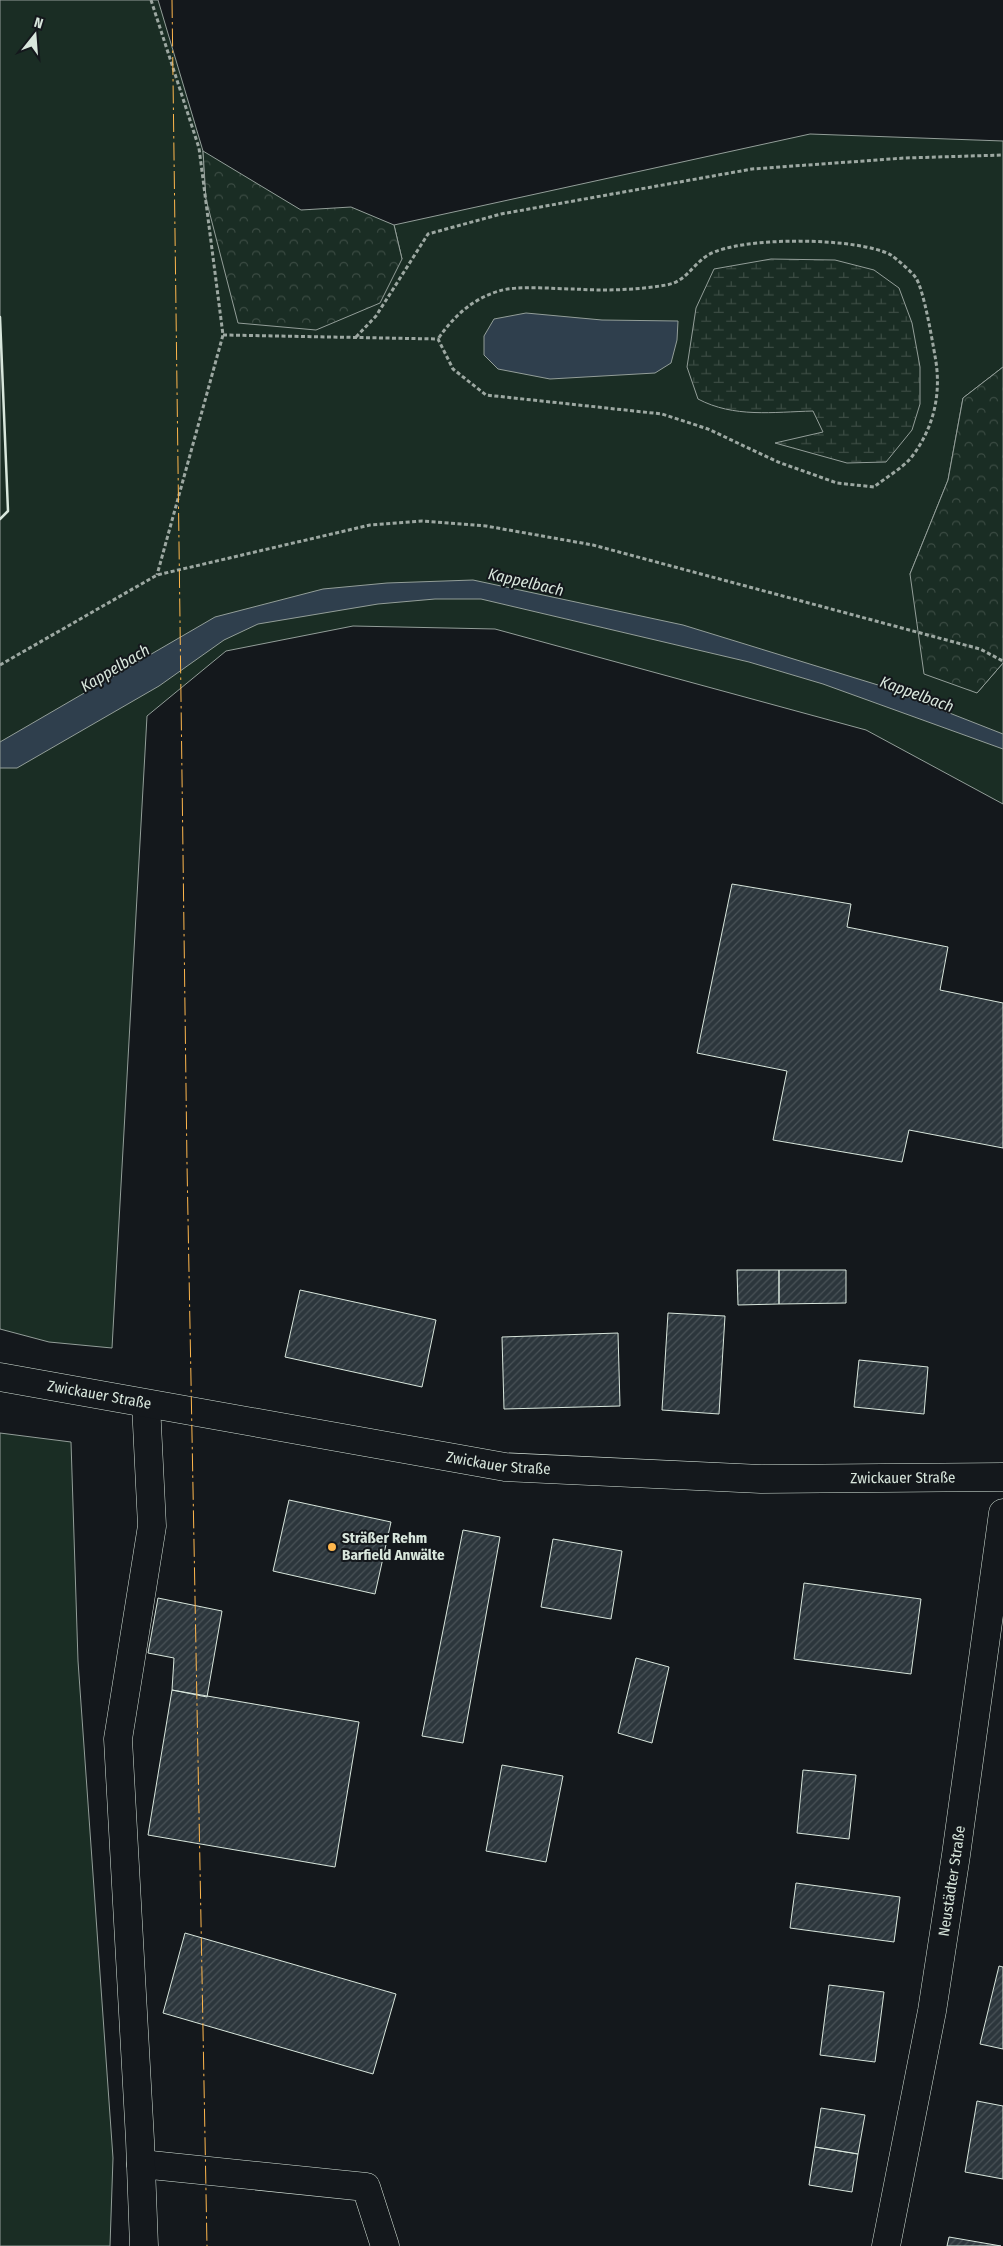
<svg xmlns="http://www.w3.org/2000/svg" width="1003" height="2246" font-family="'Fira Sans Condensed',sans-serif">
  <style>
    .grass { fill: #1a2d24; stroke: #939e99 }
    .forest { fill: url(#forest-crowns); stroke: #939e99 }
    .wetland { fill: url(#wetland-marsh); stroke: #939e99 }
    .water { fill: #2f3f4d; stroke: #939e99 }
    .building { fill: url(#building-hatch); stroke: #d8e6dc }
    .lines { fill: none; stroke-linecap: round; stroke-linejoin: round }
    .minor-casing { stroke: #d8e6dc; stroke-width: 29 }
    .major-casing { stroke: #d8e6dc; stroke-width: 29 }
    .path { stroke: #9da8a2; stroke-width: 3; stroke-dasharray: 4 2.5; stroke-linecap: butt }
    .minor { stroke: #14181c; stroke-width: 28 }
    .major { stroke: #14181c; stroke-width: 28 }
    .wall { stroke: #d8e6dc; stroke-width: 2.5 }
    .power { stroke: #ffb74d; stroke-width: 1; stroke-dasharray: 18 4 2.5 4; stroke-linecap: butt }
    .poi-dot { fill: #ffb74d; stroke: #14181c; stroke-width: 2 }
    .labels { text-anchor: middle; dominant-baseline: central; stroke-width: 4; stroke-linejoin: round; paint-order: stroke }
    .street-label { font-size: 15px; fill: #d8e6dc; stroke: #14181c }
    .poi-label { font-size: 15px; font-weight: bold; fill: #d8e6dc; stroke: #14181c; text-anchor: start }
    .water-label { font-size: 16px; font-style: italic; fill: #d8e6dc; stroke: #14181c }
  </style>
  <defs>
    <pattern id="forest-crowns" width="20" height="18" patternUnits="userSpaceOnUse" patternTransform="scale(1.25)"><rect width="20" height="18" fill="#1a2d24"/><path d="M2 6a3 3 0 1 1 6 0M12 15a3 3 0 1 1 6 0" fill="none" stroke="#3b4b43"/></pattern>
    <pattern id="wetland-marsh" width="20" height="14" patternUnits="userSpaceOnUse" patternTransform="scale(1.25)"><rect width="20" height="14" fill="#1a2d24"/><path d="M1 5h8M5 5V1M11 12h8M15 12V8" fill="none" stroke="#3b4b43"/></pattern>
    <pattern id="building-hatch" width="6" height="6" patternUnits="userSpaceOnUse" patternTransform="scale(1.25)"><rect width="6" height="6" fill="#2c363c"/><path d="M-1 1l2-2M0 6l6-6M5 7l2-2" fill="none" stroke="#4a5358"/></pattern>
  </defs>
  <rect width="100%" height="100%" fill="#14181c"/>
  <path class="grass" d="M0,0H158L203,151L206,199L402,259L394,225L810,134L1003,141V367L963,398L948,480L910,574L977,693L1003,663V804L866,730L495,629L353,626L226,651L147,716L112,1348L49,1342L0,1329Z
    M0,1433L71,1442L78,1661L113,2158L110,2246H0Z"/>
  <path class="forest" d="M203,151L301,210L351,207L394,225L402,259L380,303L316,330L238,323L206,199Z
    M1003,367V663L977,693L924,674L910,574L948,480L963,398Z"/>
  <path class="wetland" d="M771,259L835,260L874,270L899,288L912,323L920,367V404L912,430L886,462L847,463L775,443L823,432L813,411C773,412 734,418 698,399L687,367L696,308L714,269Z"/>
  <path class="water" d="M526,313L602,320L678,321L677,340L671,363L655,373L550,379L498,369L484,355V336L494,319Z
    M473,580L683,625L878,685L1003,734V749L823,684L749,662L481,599H435L378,604L258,624L224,640L159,686L17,768H0V742L215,617L323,589L387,583Z"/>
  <path class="building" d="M732,884L851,904L847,927L948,947L940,990L1003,1003V1148L909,1130L902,1162L773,1140L787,1071L697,1053Z
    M737,1270H779V1304L738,1305Z
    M779,1270H846V1303L779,1304Z
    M300,1290L436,1320L422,1387L285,1357Z
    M668,1313L725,1316L719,1414L662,1410Z
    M618,1333L620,1406L504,1409L502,1337Z
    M859,1360L928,1367L924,1414L854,1407Z
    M289,1500L391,1522L375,1594L273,1571Z
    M463,1530L500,1537L463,1743L422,1736Z
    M553,1539L622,1551L611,1619L541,1607Z
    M804,1583L921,1599L911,1674L794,1659Z
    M158,1598L222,1611L207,1697L172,1690L174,1658L148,1653Z
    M636,1658L669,1667L652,1743L618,1733Z
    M172,1690L359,1722L335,1867L148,1835Z
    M502,1765L563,1776L546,1862L486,1851Z
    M803,1770L856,1775L849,1839L797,1833Z
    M796,1883L900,1897L894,1942L790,1928Z
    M185,1933L396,1994L373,2074L163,2013Z
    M999,1966L1003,1967V2049L980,2044Z
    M829,1985L884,1992L875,2062L820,2055Z
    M977,2101L1003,2106V2179L965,2172Z
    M821,2108L865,2115L858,2154L815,2147Z
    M815,2147L858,2154L852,2192L809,2185Z
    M949,2237L1001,2246H947Z"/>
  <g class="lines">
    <g class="minor-casing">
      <g id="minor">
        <path d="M141,2164L366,2187L385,2246"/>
        <path d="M144,2246L140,2140L118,1739L152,1526L146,1404"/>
        <path id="s1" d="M886,2246L932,2011L956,1855L1003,1513"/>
      </g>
    </g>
    <g class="major-casing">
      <g id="major">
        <path id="s2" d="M0,1377L505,1467L761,1479L1003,1477"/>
      </g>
    </g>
    <path class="path" d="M151,0L199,148L223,335L157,575
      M223,335L438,339L453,369L486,395L662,414L708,429L778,462L837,483L874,487C885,478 901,469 910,459C934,429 942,393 935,356C932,339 924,291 916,278C911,271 898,260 891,255C858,237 741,236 708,255C692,265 686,282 666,285C637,290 604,291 575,289C555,289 517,285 499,291C472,299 453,317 438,339
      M356,337L376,316L428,234L501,214L752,169L905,158L1003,155
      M0,665L157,575L370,525L422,521L486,526L593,545L980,649L1003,661"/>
    <use href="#minor" class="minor"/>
    <use href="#major" class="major"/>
    <path class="wall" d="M0,317L8,511L0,519"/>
    <path class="power" d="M172,0L187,1164L207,2246"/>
  </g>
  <circle class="poi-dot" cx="332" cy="1547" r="5"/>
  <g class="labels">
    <g class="street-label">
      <text stroke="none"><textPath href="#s2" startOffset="101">Zwickauer Straße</textPath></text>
      <text stroke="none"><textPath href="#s2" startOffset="506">Zwickauer Straße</textPath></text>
      <text stroke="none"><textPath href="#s2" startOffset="911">Zwickauer Straße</textPath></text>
      <text stroke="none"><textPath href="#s1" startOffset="371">Neustädter Straße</textPath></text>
    </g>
    <g class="poi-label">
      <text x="342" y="1538">Sträßer Rehm<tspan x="342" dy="17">Barfield Anwälte</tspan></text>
    </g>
    <g class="water-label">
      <text transform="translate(526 582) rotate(13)">Kappelbach</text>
      <text transform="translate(115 668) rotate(-31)">Kappelbach</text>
      <text transform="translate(917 694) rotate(20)">Kappelbach</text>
    </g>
  </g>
  <g transform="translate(35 35) rotate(17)" stroke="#14181c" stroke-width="4" paint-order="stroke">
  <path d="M0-4L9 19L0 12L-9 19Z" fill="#d8e6dc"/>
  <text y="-8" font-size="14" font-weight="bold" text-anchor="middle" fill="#d8e6dc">N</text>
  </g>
</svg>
